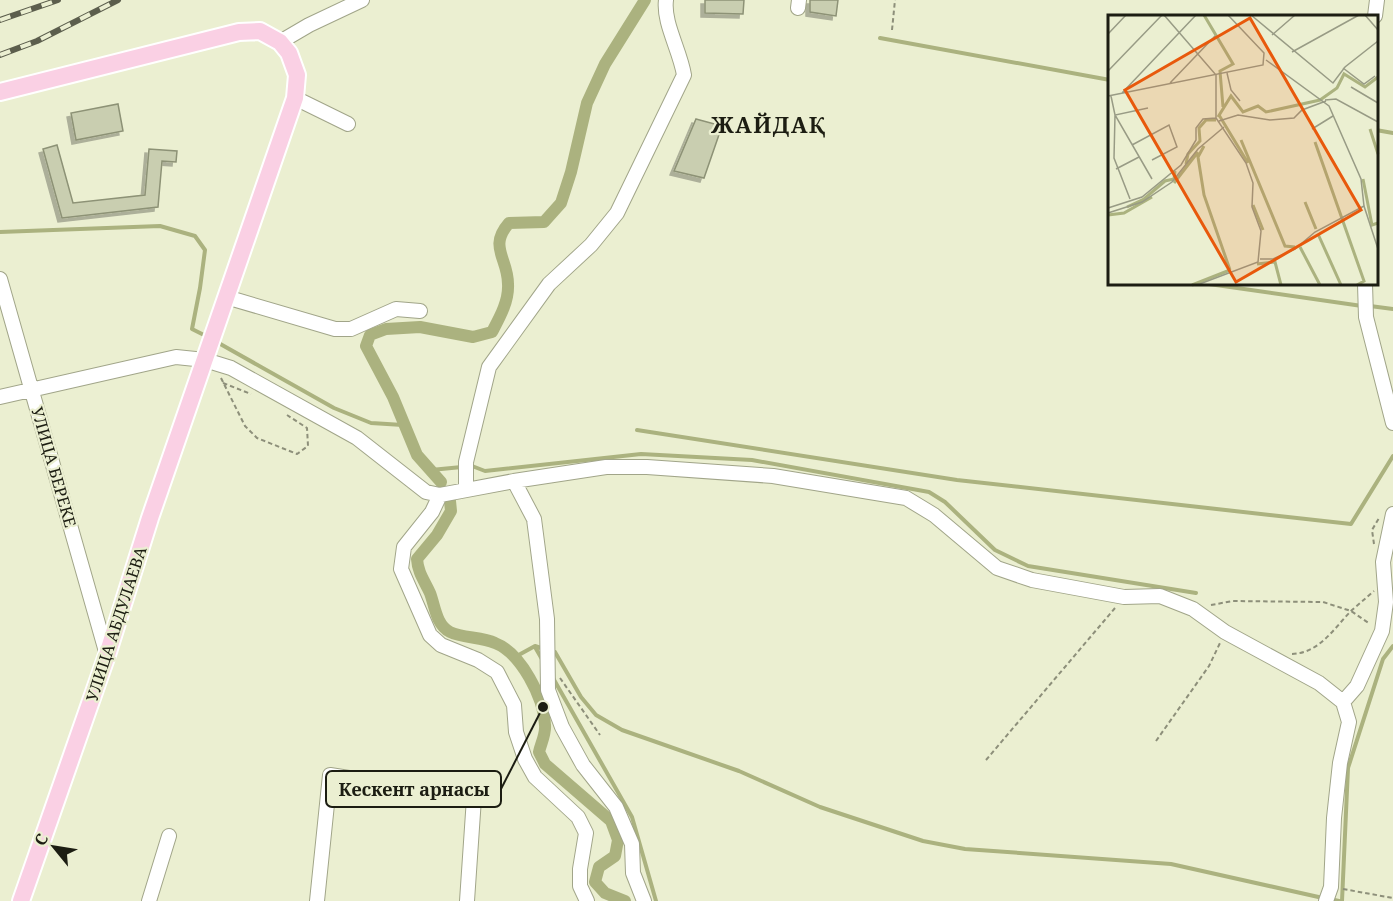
<svg xmlns="http://www.w3.org/2000/svg" width="1393" height="901" font-family="'Noto Serif',serif">
  <style>
    .lines { fill: none; stroke-linecap: round; stroke-linejoin: round }
    .stream { stroke: #abb27f; stroke-width: 4 }
    .canal { stroke: #abb27f; stroke-width: 12 }
    .building { fill: #c9ceb0; stroke: #8d9276; stroke-width: 1.5; filter: url(#shadow) }
    .minor-casing { stroke: #a1a589; stroke-width: 16 }
    .major-casing { stroke: #fff; stroke-width: 20 }
    .path { stroke: #8d8f7a; stroke-width: 2; stroke-dasharray: 4.5 3; stroke-linecap: butt }
    .minor { stroke: #fff; stroke-width: 14 }
    .major { stroke: #fad0e4; stroke-width: 16 }
    .rail-casing { stroke: #5c5e4d; stroke-width: 6 }
    .rail { stroke: #ebefd1; stroke-width: 4; stroke-dasharray: 11; stroke-linecap: butt }
    .labels { text-anchor: middle; dominant-baseline: central; stroke-width: 4.5; stroke-linejoin: round; paint-order: stroke }
    .street-label { font-size: 16px; fill: #1c1d12; stroke: #ebefd1 }
    .district-label { font-size: 22px; font-weight: bold; letter-spacing: 1.5px; fill: #1c1d12; stroke: #ebefd1 }
    .inset-river { fill: none; stroke: #abb27f; stroke-width: 3 }
    .inset-road { fill: none; stroke: #989b85; stroke-width: 1.5 }
    .view { fill: #e8590c; fill-opacity: 0.15; stroke: #e8590c; stroke-width: 3 }
    .inset-edge { fill: none; stroke: #1c1d12; stroke-width: 3 }
    .leader { fill: none; stroke: #1c1d12; stroke-width: 2 }
    .callout-dot { fill: #1c1d12; stroke: #ebefd1; stroke-width: 2 }
    .callout { fill: #ebefd1; stroke: #1c1d12; stroke-width: 2 }
    .callout-label { font-size: 18px; text-anchor: middle; font-weight: bold; fill: #1c1d12 }
  </style>
  <defs>
    <filter id="shadow"><feDropShadow dx="-4" dy="4" stdDeviation="0" flood-color="#0004"/></filter>
  </defs>
  <rect width="100%" height="100%" fill="#ebefd1"/>
  <g class="lines">
    <path class="stream" d="M880,38L1110,80
      M1376,130L1393,133
      M0,232L160,226L195,236L205,250L200,288L192,329L208,337
      M1209,284L1362,306
      M1370,306L1393,309
      M215,341L334,408L371,423L403,425
      M637,430L957,480L1351,524L1393,456
      M431,470L472,466L485,471L641,454L752,460L929,492L945,502L995,550L1028,566L1196,593
      M535,647L543,661
      M551,651L555,652L581,697L596,715L622,730L739,771L820,807L923,841L965,849L1171,864L1323,898
      M515,657L535,646L544,649
      M553,678L632,817L656,901
      M1330,899L1339,901
      M1342,901L1348,768L1383,659L1393,646"/>
    <path class="canal" d="M441,482L417,455L393,397L366,346L370,335L386,329L420,327L473,337L492,332C500,317 509,301 508,284C508,258 488,247 509,223L544,222L561,203L571,172L587,103L605,64L645,0
      M450,501L451,511L437,535L417,559C418,573 424,580 430,593C435,606 436,625 450,632C462,638 482,637 495,643C521,653 544,698 545,725C546,734 541,743 539,752L545,764L611,821L618,840L615,856L599,867L595,882L605,893L625,901"/>
  </g>
  <path class="building" d="M705,0H744L743,14L705,13Z
    M810,0H838L836,16L810,12Z
    M118,104L123,131L76,140L71,113Z
    M696,119L722,126L704,178L674,171Z
    M57,145L73,203L145,195L149,149L177,151L176,162L162,161L158,207L62,218L43,149Z"/>
  <g class="lines">
    <g class="minor-casing">
      <path id="minor" d="M798,8L799,0
        M1375,16L1377,0
        M280,42L309,25L362,0
        M295,98L348,124
        M0,279L107,655
        M1365,284L1366,317L1393,423
        M226,297L335,329H351L396,309L420,311
        M0,397L176,357L205,360L231,368L357,438L426,492L440,495L514,481L606,467H647L773,476L906,498L934,515L997,568L1032,580L1124,597L1160,596L1193,609L1225,632L1319,683L1343,702L1349,722L1340,763L1334,818L1331,887L1326,901
        M514,481L534,519L547,619L548,690L562,727L583,765L616,807L632,844L633,873L644,901
        M466,490V462L489,367L549,284L591,245L617,213L684,75C680,50 663,23 666,0
        M440,495L432,512L404,547L401,569L430,635L441,645L478,660L497,672L514,705L516,732L525,759L535,777L578,817L586,833L580,869V886L587,901
        M1343,702L1357,686L1382,631L1386,602L1383,562L1393,514
        M149,901L169,836
        M317,901L330,775L474,798L467,901"/>
    </g>
    <g class="major-casing">
      <path id="major" d="M0,92L239,32L260,31L280,42L289,53L297,75L295,98L150,518L107,655L21,901"/>
    </g>
    <path class="path" d="M892,30L895,0
      M221,378L245,426L257,438L297,454L308,446L307,428L287,415
      M223,383L251,394
      M1374,544L1372,530L1379,518
      M1211,605L1233,601L1323,602L1351,611L1370,624
      M1292,654C1320,653 1334,628 1352,610C1359,604 1366,598 1374,591
      M560,678L600,735
      M1156,741L1209,666L1220,643
      M986,760L1115,608
      M1343,889L1393,898"/>
    <use href="#minor" class="minor"/>
    <use href="#major" class="major"/>
    <g class="rail-casing">
      <path id="rail" d="M0,20L58,0
        M0,55L37,41L118,0"/>
    </g>
    <use href="#rail" class="rail"/>
  </g>
  <g class="labels">
    <g class="street-label">
      <text transform="translate(54 467) rotate(74)">УЛИЦА БЕРЕКЕ</text>
      <text transform="translate(116 624) rotate(-72)">УЛИЦА АБДУЛАЕВА</text>
    </g>
    <g class="district-label">
      <text x="769" y="124">ЖАЙДАҚ</text>
    </g>
  </g>
  <g transform="translate(1108 15)">
    <rect width="270" height="270" fill="#ebefd1"/>
    <path class="inset-river" d="M96,0L125,49L112,56L115,92M111,100L140,148M110,102L123,81L135,97L150,91L158,97L212,85L229,73L236,59L257,72L270,62M262,114L270,139M133,125L177,231L187,232M207,127L256,266L249,270M96,131L90,142L96,180L122,255M78,149L80,139L92,126L91,113L98,105H108M255,164L264,210L270,208M66,168L90,137M197,187L208,214M145,190L155,215M19,192L36,184L57,166L66,164L67,156M0,200L16,198L44,182M210,219L233,270M192,232L212,270M149,249L167,247L173,270M84,270L122,255"/>
    <path class="inset-road" d="M56,0L108,60V103L138,148L145,168L144,192L153,216L150,247L89,270M143,0L225,68L237,52L270,26M257,0L270,15M0,19L18,0M164,20L187,0M184,37L251,0M158,45L221,91L253,164L256,191L270,234M235,53L256,69L267,61M0,56L54,0M119,58L123,75L132,86M62,68L107,21M243,72L270,88M14,78L88,0M0,81L155,50L156,38L120,0M3,81L7,100L44,164M217,85L228,84L270,107M111,106L130,100L162,105L186,103L194,95L218,86M204,114L225,101M24,130L61,110L69,132L44,145M8,154L31,142M22,184L6,143L7,100L40,93M0,193L34,182L73,150L88,125V113L95,104L108,103M0,198L34,187L64,167L90,134L116,112M152,244H165L187,234L207,217L256,191"/>
    <path class="view" d="M142,3L253,195L128,267L17,75Z"/>
    <rect width="270" height="270" class="inset-edge"/>
  </g>
  <path class="leader" d="M543 707L501 789"/>
  <circle class="callout-dot" cx="543" cy="707" r="6"/>
  <rect class="callout" x="326" y="771" width="175" height="36" rx="6"/>
  <g class="callout-label">
    <text x="414" y="796">Кескент арнасы</text>
  </g>
  <g transform="translate(54 847) rotate(300)" stroke="#ebefd1" stroke-width="4.5" paint-order="stroke">
  <path d="M0-4.5L10 22L0 15L-10 22Z" fill="#1c1d12"/>
  <text y="-9" font-size="16" font-weight="bold" text-anchor="middle" fill="#1c1d12">С</text>
  </g>
</svg>
